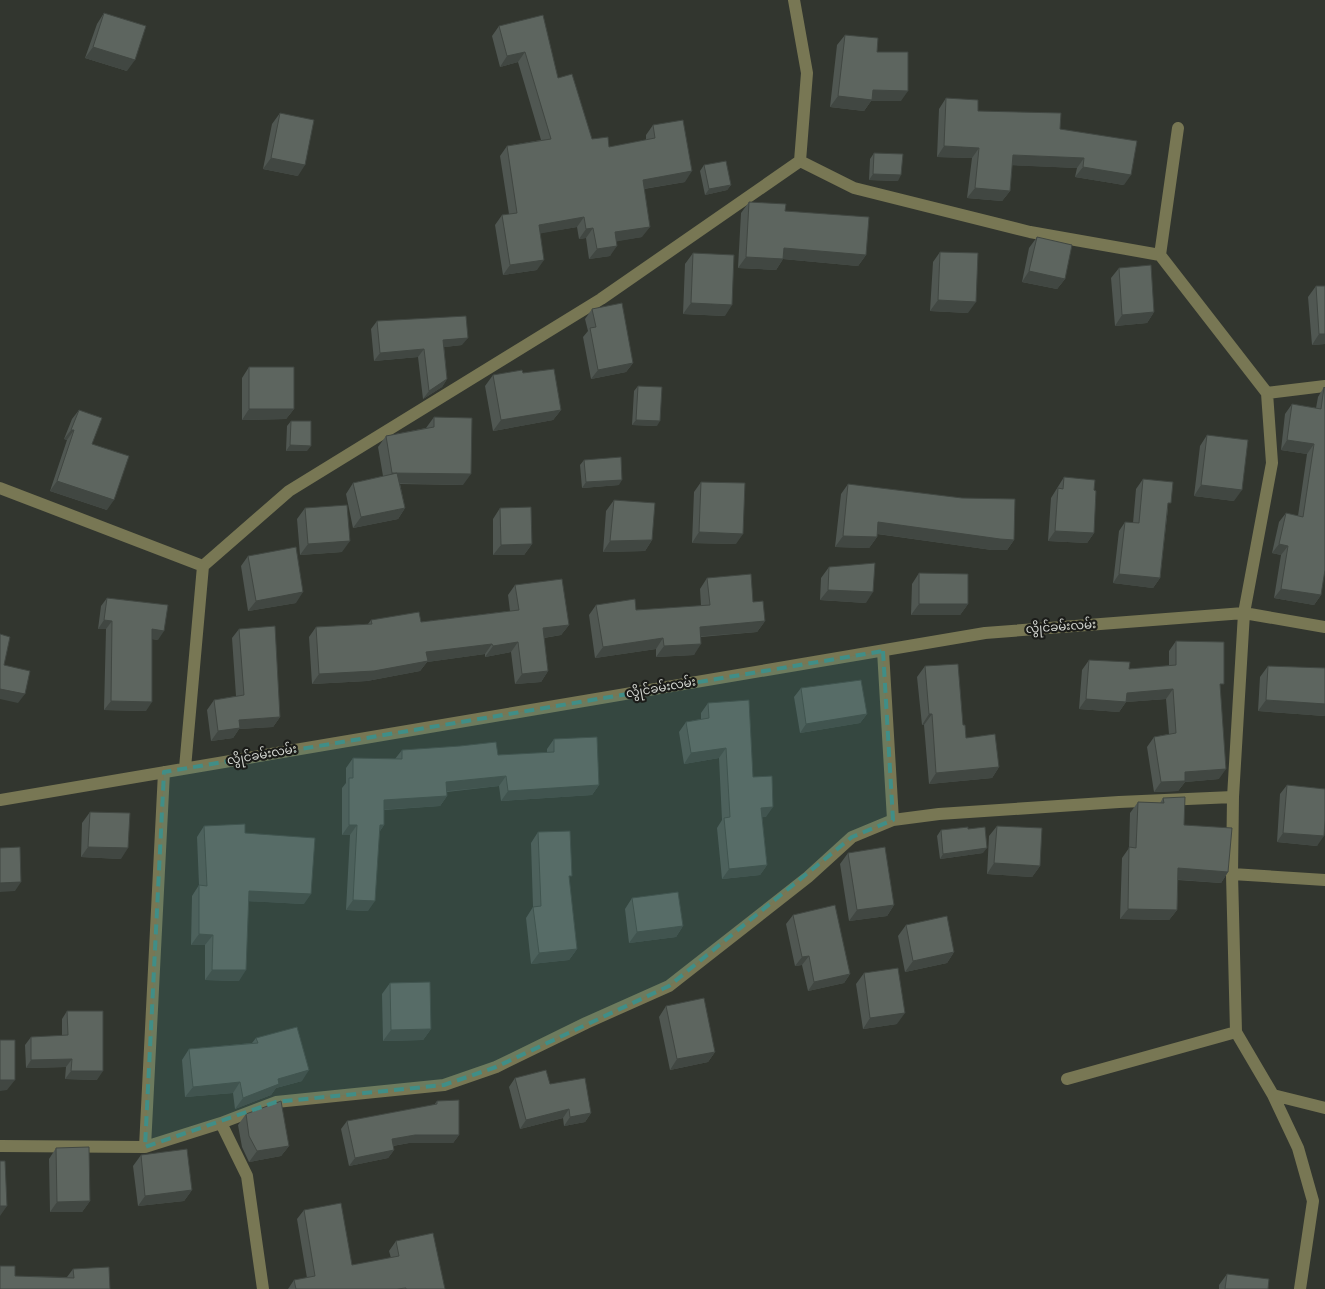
<svg xmlns="http://www.w3.org/2000/svg" width="1325" height="1289" font-family="'Source Sans 3','Noto Sans Myanmar',sans-serif">
  <style>
    .lines { fill: none; stroke-linecap: round; stroke-linejoin: round }
    .minor { stroke: #787754; stroke-width: 12 }
    .wall { fill: #505752 }
    .shaded-wall { fill: #414742 }
    .building { fill: #5d655f; stroke: #414742 }
    .marked { fill: #408e87; fill-opacity: 0.2; stroke: #408e87; stroke-width: 4; stroke-dasharray: 10 6; stroke-linejoin: round }
    .labels { text-anchor: middle; dominant-baseline: central; stroke-width: 4.5; stroke-linejoin: round; paint-order: stroke }
    .street-label { font-size: 12px; fill: #d4d7d2; stroke: #1b1c19 }
  </style>
  <rect width="100%" height="100%" fill="#32362f"/>
  <g class="lines">
    <path class="minor" d="M1178,128L1160,255L1267,393L1272,463L1244,613L1233,797L1232,874L1236,1032L1273,1095L1298,1148L1313,1201L1300,1289
      M800,161L854,188L1030,232L1160,255
      M1267,393L1325,386
      M0,488L203,566
      M883,651L893,820
      M185,768L203,566L289,491L601,299L800,161L807,73L794,0
      M0,800L985,633L1244,613L1325,627
      M1232,874L1325,880
      M1067,1079L1236,1032
      M1273,1095L1325,1108
      M221,1123L247,1176L263,1289
      M0,1146L145,1147L221,1123L276,1102L444,1085L496,1067L586,1023L669,986L808,877L852,837L893,820L939,814L1119,802L1233,797
      M145,1147L164,772"/>
  </g>
  <path class="wall" d="M104,13L127,71L85,58L97,24Z
    M499,26L558,78L592,139L609,147L646,140V135L653,125L685,182L644,189L642,237L616,241L610,256L589,259L586,238L579,239L577,227L540,233L537,270L503,275L495,225L502,215L509,214L500,156L507,146L541,140L518,62L500,67L492,36Z
    M845,35L877,52L901,101H871L864,111L830,107L837,45Z
    M946,98L978,111L1060,129L1124,185L1075,177L1077,168L1012,165L1010,191L1002,201L967,198L972,158L937,157L939,109Z
    M280,113L298,176L263,169L272,124Z
    M874,153L898,181L869,180L870,159Z
    M704,165L731,185L727,190L705,195L700,171Z
    M749,202L785,211L866,255L858,266L783,259L776,270L738,268L741,213Z
    M1037,237L1065,279L1057,289L1022,282L1029,248Z
    M940,252L968,313L930,311L933,262Z
    M693,253L725,316L683,314L685,264Z
    M1119,268L1154,312L1147,323L1115,326L1111,278Z
    M1316,286L1325,344L1312,345L1308,297Z
    M592,309L633,363L626,372L591,379L583,337L588,331L585,319Z
    M377,321L462,345L444,347L447,379L442,387L423,399L418,357L374,361L371,329Z
    M249,367L294,409L286,419L242,420V378Z
    M523,373L561,410L553,420L493,431L485,386L493,375Z
    M638,386L657,426L632,425L634,391Z
    M1324,387L1321,595L1314,605L1274,598L1281,555L1272,553L1279,522L1286,513L1298,516L1307,454L1281,450L1285,414L1292,404L1316,408L1318,397Z
    M79,410L92,444L107,510L50,491L67,440L64,439L72,419Z
    M434,417L463,485L400,484L405,508L398,519L353,528L346,494L353,483L383,476L378,447L386,436L426,428Z
    M291,421L307,451H286L287,426Z
    M1207,435L1234,501L1194,496L1200,446Z
    M584,460L619,485L582,488L580,465Z
    M1064,477L1094,490V533L1087,543L1048,541L1051,498Z
    M1143,479L1168,508L1160,578L1153,588L1113,583L1119,531L1125,522L1133,523L1136,489Z
    M701,482L736,544L692,543L694,492Z
    M848,484L1014,540L1007,550H992L877,534V537L869,548L835,547L841,494Z
    M614,500L652,540L645,551L603,552L606,511Z
    M305,508L342,552L300,555L297,519Z
    M500,508L532,544L524,555H493V519Z
    M248,556L296,603L248,611L241,566Z
    M829,567L866,603L820,600L821,578Z
    M919,573L968,604L960,615H911L912,584Z
    M707,578L753,602L765,621L757,632L701,637L694,655L656,657V649L595,658L589,615L596,605L636,610L701,606L700,589Z
    M515,585L569,625L561,635L544,638L548,671L541,682L515,684L511,652L485,657V654L427,662L420,671L367,681L312,684L309,637L316,627L368,624L371,620L421,622L510,611L508,595Z
    M107,598L158,640L152,639L146,711L104,710L106,629H98L101,606Z
    M239,629L280,717L273,727L239,729L233,738L211,741L207,710L214,700L236,696L232,638Z
    M1176,641L1220,689L1219,779L1185,782L1178,791L1154,792L1147,747L1154,737L1169,734L1166,699L1126,702L1119,712L1079,709L1082,670L1089,660L1129,669L1169,666V651Z
    M925,666L963,725L966,738L999,767L992,778L929,784L924,725H922L917,677Z
    M1268,666L1325,716L1258,711L1260,677Z
    M801,688L867,714L860,723L800,733L794,697Z
    M708,703L753,777L766,817H762L767,865L760,875L722,879L717,828L722,820L719,758L684,764L679,732L686,722L701,719V713Z
    M554,739L599,785L592,795L501,801L499,786L447,792V796L440,806L384,810V825L380,831L368,911L346,910L350,835H342V788L346,783V768L353,758L395,759L402,750L498,755L547,753V749Z
    M1287,785L1325,789V826L1317,846L1277,842L1280,794Z
    M1163,798L1184,825L1228,872L1221,883L1178,880L1177,910L1169,920L1120,919L1122,858L1129,848L1130,813L1138,802L1160,803Z
    M90,812L121,859L81,857L82,823Z
    M204,826L245,833L304,904L249,901L239,981L205,980V945H191L192,896L199,885L197,837Z
    M997,826L1040,866L1032,877L987,874L989,836Z
    M968,829L983,853L940,859L937,836L941,830Z
    M538,832L569,880L577,949L569,960L531,964L526,918L533,907L531,843Z
    M848,853L894,905L887,916L849,921L840,864Z
    M632,898L683,926L676,937L629,943L625,909Z
    M793,915L850,974L844,983L808,991L802,965L795,966L786,924Z
    M906,925L954,952L947,963L905,972L898,936Z
    M864,973L897,1024L863,1029L856,984Z
    M390,983L431,1029L423,1040L383,1041L382,994Z
    M666,1006L715,1052L708,1062L670,1070L659,1017Z
    M67,1011L97,1080L65,1079L66,1067L26,1068L25,1045L31,1037L62,1036V1019Z
    M256,1038L302,1081L276,1088L271,1095L235,1109L233,1093L185,1097L182,1060L189,1049L252,1043Z
    M515,1078L550,1084L591,1113L585,1122L564,1126L563,1118L520,1129L509,1087Z
    M437,1101L459,1135L453,1143H409L393,1146L394,1150L388,1158L349,1166L341,1129L347,1121L434,1105Z
    M246,1114L289,1146L281,1156L249,1162L242,1147L238,1125Z
    M56,1148L90,1201L82,1212H50L49,1159Z
    M141,1155L192,1190L184,1201L138,1206L133,1166Z
    M304,1210L352,1265L391,1258L389,1251L396,1241L445,1289H288L294,1280L307,1278L297,1219Z
    M73,1269L110,1289L15,1276L67,1277Z
    M1227,1274L1268,1289H1219V1285Z"/>
  <path class="shaded-wall" d="M93,47L135,60L127,71L85,58Z
    M525,52L518,62L500,67L507,56Z
    M873,90L908,91L901,101H871L864,111L830,107L838,96Z
    M944,146L979,148L972,158L937,157Z
    M1013,155L1084,158L1077,168L1006,165Z
    M271,158L305,165L298,176L263,169Z
    M1083,167L1131,175L1124,185L1075,177Z
    M692,171L685,182L636,190L643,180Z
    M873,174L901,175L898,181L869,180Z
    M731,185L727,190L705,195L709,189Z
    M975,188L1010,191L1002,201L967,198Z
    M584,217L577,227L532,235L539,225Z
    M650,227L642,237L608,243L615,232Z
    M593,228L586,238L579,239L586,229Z
    M617,246L610,256L589,259L597,249Z
    M784,248L866,255L858,266L783,259L776,270L738,268L746,257Z
    M544,260L537,270L503,275L510,265Z
    M1029,271L1065,279L1057,289L1022,282Z
    M938,300L976,302L968,313L930,311Z
    M691,303L732,305L725,316L683,314Z
    M1154,312L1147,323L1115,326L1122,315Z
    M1319,334H1325V344L1312,345Z
    M468,338L462,345L437,348L443,340Z
    M424,349L418,357L374,361L380,353Z
    M633,363L626,372L591,379L598,370Z
    M447,379L442,387L423,399L429,391Z
    M249,409H294L286,419L242,420Z
    M561,410L553,420L493,431L501,420Z
    M636,420L660,421L657,426L632,425Z
    M71,430H74L67,440L64,439Z
    M1287,440L1314,444L1307,454L1281,450Z
    M290,445L311,446L307,451H286Z
    M392,473L471,474L463,485L385,483Z
    M622,480L619,485L582,488L586,482Z
    M57,481L114,500L107,510L50,491Z
    M1201,485L1242,490L1234,501L1194,496Z
    M405,508L398,519L353,528L361,517Z
    M878,522L1014,540L1007,550H992L871,533Z
    M1055,531L1094,533L1087,543L1048,541Z
    M699,532L743,534L736,544L692,543Z
    M843,536L877,537L869,548L835,547Z
    M652,540L645,551L603,552L610,541Z
    M350,541L342,552L300,555L308,544Z
    M532,544L524,555H493L501,545Z
    M1279,544L1288,546L1281,555L1272,553Z
    M1119,574L1160,578L1153,588L1113,583Z
    M1281,589L1321,595L1314,605L1274,598Z
    M828,590L873,592L866,603L820,600Z
    M303,592L296,603L248,611L256,601Z
    M919,604H968L960,615H911Z
    M104,620L112,621L106,629H98Z
    M765,621L757,632L692,637L700,627Z
    M569,625L561,635L536,639L543,628Z
    M152,629L164,631L158,640L146,638Z
    M663,638L656,649L595,658L603,647Z
    M518,642L511,652L485,657L493,646Z
    M492,644L485,654L427,662L420,671L367,681L312,684L319,674L426,652Z
    M701,644L694,655L656,657L664,646Z
    M548,671L541,682L515,684L522,674Z
    M0,689L25,694L18,703L0,699Z
    M1173,689L1166,699L1126,702L1119,712L1079,709L1086,699L1127,693Z
    M1266,700L1325,704V716L1258,711Z
    M111,701L152,702L146,711L104,710Z
    M867,714L860,723L800,733L806,724Z
    M929,714H932L924,725H922Z
    M280,717L273,727L239,729L233,738L211,741L218,731L239,720Z
    M726,748L719,758L684,764L691,753Z
    M999,767L992,778L929,784L936,773Z
    M1226,769L1219,779L1185,782L1178,791L1154,792L1161,782L1185,772Z
    M506,776L499,786L439,792L446,782Z
    M599,785L592,795L501,801L508,791Z
    M447,796L440,806L377,810L384,800Z
    M773,807L766,817L754,818L761,808Z
    M349,825H357L350,835H342Z
    M380,825H384L377,835Z
    M1283,833L1324,836L1317,846L1277,842Z
    M88,847L128,848L121,859L81,857Z
    M987,848L983,853L940,859L943,854Z
    M994,863L1040,866L1032,877L987,874Z
    M767,865L760,875L722,879L729,869Z
    M1178,868L1228,872L1221,883L1170,879Z
    M21,882L15,891L0,892V883Z
    M249,891L311,894L304,904L242,901Z
    M353,900L375,901L368,911L346,910Z
    M894,905L887,916L849,921L857,910Z
    M1128,909L1177,910L1169,920L1120,919Z
    M683,926L676,937L629,943L637,932Z
    M199,934L213,935L205,945H191Z
    M577,949L569,960L531,964L539,953Z
    M954,952L947,963L905,972L913,961Z
    M809,956L802,965L795,966L802,957Z
    M212,970H246L239,981L205,980Z
    M850,974L844,983L808,991L814,982Z
    M905,1013L897,1024L863,1029L870,1018Z
    M431,1029L423,1040L383,1041L391,1030Z
    M715,1052L708,1062L670,1070L677,1059Z
    M72,1059L66,1067L26,1068L31,1060Z
    M309,1070L302,1081L276,1088L271,1095L235,1109L243,1098L278,1079Z
    M71,1071H103L97,1080L65,1079Z
    M0,1080H15L7,1090L0,1091Z
    M240,1082L233,1093L185,1097L193,1087Z
    M569,1109L563,1118L520,1129L526,1120Z
    M591,1113L585,1122L564,1126L570,1117Z
    M415,1135H459L453,1143H409L386,1147L392,1139Z
    M289,1146L281,1156L249,1162L257,1151Z
    M394,1150L388,1158L349,1166L355,1158Z
    M192,1190L184,1201L138,1206L145,1196Z
    M90,1201L82,1212H50L57,1202Z
    M0,1206H7L0,1216Z"/>
  <path class="building" d="M104,13L146,26L135,60L93,47Z
    M543,15L558,78L572,74L592,139L608,137L609,147L655,138L653,125L683,120L692,171L643,180L650,227L615,232L617,246L597,249L593,228L586,229L584,217L539,225L544,260L510,265L502,215L517,213L507,146L551,139L525,52L507,56L499,26Z
    M845,35L878,38L877,52H908V91L873,90L872,100L838,96Z
    M946,98L978,100V111L1061,113L1060,129L1137,141L1131,175L1083,167L1084,158L1013,155L1010,191L975,188L979,148L944,146Z
    M280,113L314,120L305,165L271,158Z
    M874,153L903,154L901,175L873,174Z
    M726,161L731,185L709,189L704,165Z
    M749,202L786,204L785,211L869,217L866,255L784,248L783,259L746,257Z
    M1037,237L1072,245L1065,279L1029,271Z
    M940,252L978,253L976,302L938,300Z
    M693,253L734,255L732,305L691,303Z
    M1151,265L1154,312L1122,315L1119,268Z
    M1316,286H1325V334H1319Z
    M622,303L633,363L598,370L590,328L596,327L592,309Z
    M466,316L468,338L443,340L447,379L429,391L424,349L380,353L377,321Z
    M249,367H294V409H249Z
    M554,369L561,410L501,420L493,375L522,370L523,373Z
    M638,386L662,387L660,421L636,420Z
    M1324,387L1325,388V570L1321,595L1281,589L1288,546L1279,544L1286,513L1303,517L1314,444L1287,440L1292,404L1321,409Z
    M79,410L102,418L92,444L129,456L114,500L57,481L74,430H71Z
    M434,417L472,418L471,474L392,473L386,436L434,427Z
    M291,421H311V446L290,445Z
    M1207,435L1248,440L1242,490L1201,485Z
    M621,457L622,480L586,482L584,460Z
    M397,473L405,508L361,517L353,483Z
    M1064,477L1095,480L1094,490L1096,491L1094,533L1055,531L1058,488L1063,489Z
    M1143,479L1173,482L1171,503H1168L1160,578L1119,574L1125,522L1139,523Z
    M701,482L745,483L743,534L699,532Z
    M848,484L962,498L1015,499L1014,540L1000,539L878,522L877,537L843,536Z
    M614,500L655,503L652,540L610,541Z
    M347,505L350,541L308,544L305,508Z
    M531,507L532,544L501,545L500,508Z
    M296,547L303,592L256,601L248,556Z
    M875,563L873,592L828,590L829,567Z
    M919,573L968,574V604H919Z
    M751,574L753,602L763,601L765,621L700,627L701,644L664,646L663,638L603,647L596,605L635,599L636,610L710,605L707,578Z
    M562,579L569,625L543,628L548,671L522,674L518,642L493,646L492,644L426,652L428,661L374,671L319,674L316,627L372,624L371,620L419,612L421,622L519,610L515,585Z
    M107,598L168,605L164,631L152,629V702L111,701L112,621L104,620Z
    M275,626L280,717L239,720L240,728L218,731L214,700L244,695L239,629Z
    M0,634L10,637L4,665L30,671L25,694L0,689Z
    M1176,641L1224,642V684H1220L1226,769L1185,772V781L1161,782L1154,737L1176,733L1173,689L1127,693L1126,702L1086,699L1089,660L1130,662L1129,669L1176,665Z
    M958,664L963,725H965L966,738L995,734L999,767L936,773L932,714H929L925,666Z
    M1268,666L1325,668V704L1266,700Z
    M861,680L867,714L806,724L801,688Z
    M749,700L753,777L772,776L773,807L761,808L767,865L729,869L724,818L730,817L726,748L691,753L686,722L709,718L708,703Z
    M597,737L599,785L508,791L506,776L446,782L447,796L384,800V825H380L375,901L353,900L357,825H349V778H353V758L402,759V750L460,746L496,742L498,755L554,752V739Z
    M1287,785L1325,789V819L1324,836L1283,833Z
    M1185,797L1184,825L1232,828L1228,872L1178,868L1177,910L1128,909L1129,847L1136,848L1138,802L1164,803L1163,798Z
    M90,812L130,813L128,848L88,847Z
    M245,824V833L315,838L311,894L249,891L246,970H212L213,935L199,934V885L207,886L204,826Z
    M997,826L1042,828L1040,866L994,863Z
    M968,827V829L985,827L987,848L943,854L941,830Z
    M570,831L572,876H569L577,949L539,953L533,907L541,906L538,832Z
    M20,847L21,882L0,883V848Z
    M885,847L894,905L857,910L848,853Z
    M678,892L683,926L637,932L632,898Z
    M835,905L850,974L814,982L809,956L802,957L793,915Z
    M947,916L954,952L913,961L906,925Z
    M898,968L905,1013L870,1018L864,973Z
    M430,982L431,1029L391,1030L390,983Z
    M704,998L715,1052L677,1059L666,1006Z
    M67,1011H103V1071H71L72,1059L31,1060V1037L68,1035Z
    M297,1027L309,1070L278,1079L279,1084L243,1098L240,1082L193,1087L189,1049L258,1043L256,1038Z
    M0,1040H15V1080H0Z
    M546,1070L550,1084L585,1078L591,1113L570,1117L569,1109L526,1120L515,1078Z
    M459,1100V1135H415L392,1139L394,1150L355,1158L347,1121L437,1104V1101Z
    M281,1101L289,1146L257,1151L249,1136L246,1114Z
    M89,1147L90,1201L57,1202L56,1148Z
    M187,1149L192,1190L145,1196L141,1155Z
    M0,1161H5L7,1206H0Z
    M341,1203L352,1265L399,1256L396,1241L433,1233L445,1289H406V1288L397,1289H296L294,1280L315,1276L304,1210Z
    M0,1266H15V1276L74,1278L73,1269L109,1267L110,1289H0Z
    M1227,1274L1269,1279L1268,1289H1225Z"/>
  <path class="marked" d="M883,651L893,820L852,837L669,986L496,1067L444,1085L276,1102L145,1147L164,772Z"/>
  <g class="labels">
    <g class="street-label">
      <text transform="translate(1061 627) rotate(-4)">လွိုင်ခမ်းလမ်း</text>
      <text transform="translate(661 688) rotate(-10)">လွိုင်ခမ်းလမ်း</text>
      <text transform="translate(262 755) rotate(-10)">လွိုင်ခမ်းလမ်း</text>
    </g>
  </g>
</svg>
